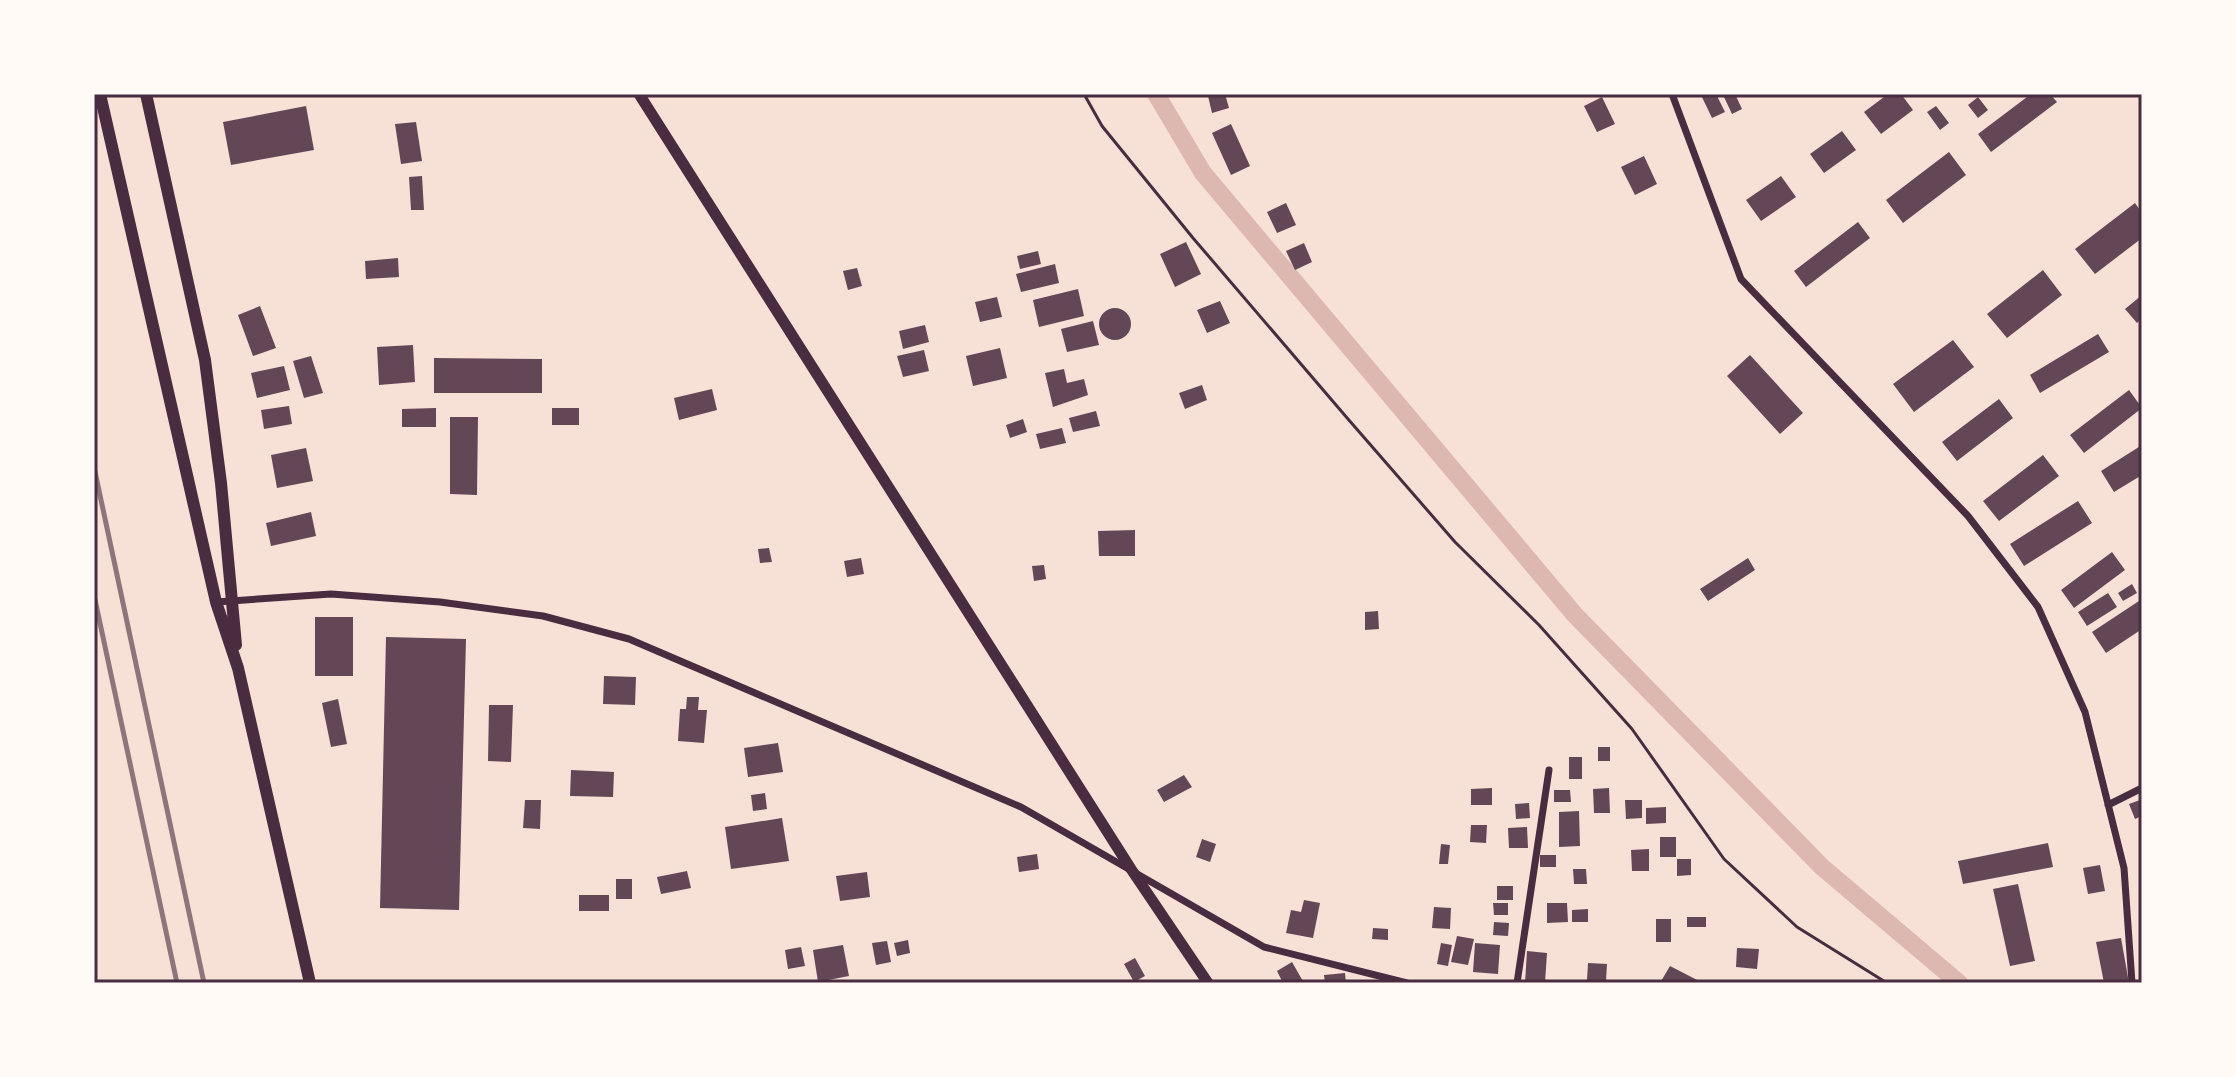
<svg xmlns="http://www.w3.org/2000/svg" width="2236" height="1077" font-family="Overpass,sans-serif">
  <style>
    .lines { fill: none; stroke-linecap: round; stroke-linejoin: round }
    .canal { stroke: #dcb8b0; stroke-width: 18 }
    .building { fill: #644757 }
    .path { stroke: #4a2c40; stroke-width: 3 }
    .minor { stroke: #4a2c40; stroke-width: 7 }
    .primary { stroke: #4a2c40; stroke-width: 11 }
    .trunk { stroke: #4a2c40; stroke-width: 12 }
    .rail { stroke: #8f747c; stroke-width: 5 }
    .neatline { fill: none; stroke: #4a2c40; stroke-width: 3 }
  </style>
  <rect width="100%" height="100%" fill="#f7e1d7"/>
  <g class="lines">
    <path class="canal" d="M1156,94L1203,173L1575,615L1822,867L1959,983"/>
  </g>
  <path class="building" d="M1213,94H1225L1229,108L1212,113L1208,96Z
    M1703,94H1716L1725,112L1712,118L1701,95Z
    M1730,94H1735L1742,109L1732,114L1724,97Z
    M1888,94H1901L1913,110L1881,134L1864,112Z
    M2031,94H2050L2057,102L1991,152L1978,134Z
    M1602,97L1615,124L1597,132L1584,106Z
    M1978,97L1988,110L1978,118L1968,105Z
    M306,106L314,150L231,165L223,122Z
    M1936,106L1949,123L1940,130L1927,112Z
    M416,122L422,161L401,164L395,124Z
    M1231,124L1250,166L1231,175L1212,133Z
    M1842,131L1856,150L1824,173L1810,154Z
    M1949,152L1966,175L1903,223L1886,200Z
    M1644,156L1657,184L1635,195L1621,167Z
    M422,176L424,210H411L409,177Z
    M1781,176L1796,197L1761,221L1746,200Z
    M1286,203L1296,225L1277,233L1267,212Z
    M2135,203L2142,213V238L2095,274L2075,249Z
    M1858,222L1870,238L1806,287L1794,271Z
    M1186,242L1201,274L1175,287L1160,254Z
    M1304,243L1312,262L1295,270L1286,251Z
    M1038,251L1041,264L1020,269L1017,256Z
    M398,258L399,277L366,279L365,261Z
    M1055,264L1059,283L1021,292L1016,274Z
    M857,268L862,286L848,290L843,271Z
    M2043,270L2062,295L2007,338L1987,314Z
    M1078,289L1084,316L1039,327L1033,300Z
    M2142,295V318L2137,323L2125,309Z
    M997,297L1002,317L980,322L975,302Z
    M1220,301L1230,323L1207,333L1197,310Z
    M260,306L276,348L253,356L238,315Z
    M1099 324a16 16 0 1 1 32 0a16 16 0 1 1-32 0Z
    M1093,321L1099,345L1067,352L1061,329Z
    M925,325L929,342L903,349L899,331Z
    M2098,334L2109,352L2040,393L2030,375Z
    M1953,340L1974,367L1914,412L1893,384Z
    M413,345L415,382L379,385L377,347Z
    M1000,348L1007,378L973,386L966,356Z
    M924,350L929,371L903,377L897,356Z
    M1750,355L1803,413L1780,434L1727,376Z
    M311,356L323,393L304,398L293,361Z
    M434,358L542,359V393H434Z
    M284,366L290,390L257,398L251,373Z
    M1064,369L1067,383L1084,379L1088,395L1053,407L1045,373Z
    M1202,385L1207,400L1185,409L1179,393Z
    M712,389L717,410L679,420L674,398Z
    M2129,390L2142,408L2084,453L2070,435Z
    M1999,399L2013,418L1957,461L1942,442Z
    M289,406L292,424L264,429L261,410Z
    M436,408V427H402V409Z
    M552,408H579V425H552Z
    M1096,411L1100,426L1073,432L1069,418Z
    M450,417H478L477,495L450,494Z
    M1023,419L1027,432L1010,438L1006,425Z
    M1062,428L1066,443L1040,449L1036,434Z
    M2142,445V475L2114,492L2101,471Z
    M306,448L313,481L277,488L271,455Z
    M2043,455L2059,476L1999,521L1983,501Z
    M2078,501L2092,523L2024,566L2010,544Z
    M311,512L316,536L271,546L266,523Z
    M1135,530V556H1099L1098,531Z
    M769,548L772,562L760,563L758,549Z
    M2112,552L2125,570L2074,608L2061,590Z
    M861,558L864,574L847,577L844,561Z
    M1748,558L1755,570L1708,601L1700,589Z
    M1044,565L1046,579L1034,581L1032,566Z
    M2132,584L2137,593L2123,601L2118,593Z
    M2108,593L2117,607L2087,626L2078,612Z
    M2142,599V629L2106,653L2092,632Z
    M1378,611L1379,629L1365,630V612Z
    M315,617H353V676H315Z
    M386,637L466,639L459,910L380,908Z
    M604,676L636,677L635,705L603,704Z
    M687,697H699L698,710H707L704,743L678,741L680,709H686Z
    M338,699L347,744L331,747L322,703Z
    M489,705H513L511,762L488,761Z
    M778,743L783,772L748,777L744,748Z
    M1598,747H1610V761H1598Z
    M1569,757H1582V779H1569Z
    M571,770L614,772L613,797L570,796Z
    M1184,775L1192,787L1164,802L1157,790Z
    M1492,788V805H1471V789Z
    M1609,788L1610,813H1594L1593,789Z
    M1554,790H1570L1571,802H1554Z
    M765,793L767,809L753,811L751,795Z
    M525,800H541L540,829L523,828Z
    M1625,800H1642V818L1626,819Z
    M2140,800L2142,816L2135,819L2129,804Z
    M1529,803L1530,818L1516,819L1515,804Z
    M1666,807V823L1646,824V808Z
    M1579,811L1580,846L1559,847V812Z
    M782,818L789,861L731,869L725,827Z
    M1471,825H1487L1486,843L1470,842Z
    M1527,827L1528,848H1509L1508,828Z
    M1660,837H1676V857H1660Z
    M1202,839L1216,844L1210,862L1196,857Z
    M2048,843L2053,867L1963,884L1958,861Z
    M1441,844L1450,845L1448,864H1439Z
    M1649,849V871H1632L1631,850Z
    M1037,854L1039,869L1019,872L1017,857Z
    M1540,855H1556V867H1540Z
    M1677,859H1691V875L1677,876Z
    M2100,865L2105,891L2088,894L2083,868Z
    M1573,869H1586L1587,884H1574Z
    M687,871L691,888L661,894L657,877Z
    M867,872L870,897L840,901L836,876Z
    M616,879H632V899H616Z
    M2018,884L2035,961L2010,966L1993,889Z
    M1497,886H1513V900H1497Z
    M579,895H609V911H579Z
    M1304,900L1320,903L1313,938L1286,933L1291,910L1301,912Z
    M1493,903H1508V915H1494Z
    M1547,903H1567L1568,922L1547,923Z
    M1434,907L1451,908L1450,929L1432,928Z
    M1588,909V922H1572V910Z
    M1687,917H1706V927H1687Z
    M1656,919H1671V942H1656Z
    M1494,922L1509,923L1508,936L1493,935Z
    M1373,928L1388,929V940L1372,939Z
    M1457,936L1474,939L1468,965L1451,962Z
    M2121,938L2129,983H2104L2096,942Z
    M908,940L910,953L897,956L894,943Z
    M887,941L891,962L876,965L872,943Z
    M1441,943L1452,945L1448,966L1437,964Z
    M1475,943L1500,945L1498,974L1473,972Z
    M843,945L849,976L818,982L813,950Z
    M801,947L805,966L788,969L785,950Z
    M1737,948L1759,949L1757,969L1736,967Z
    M1527,951L1547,953L1545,983H1525Z
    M1135,958L1145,976L1134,982L1124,964Z
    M1292,962L1304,983H1283L1277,971Z
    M1588,963L1607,964L1606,981L1587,980Z
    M1670,966L1703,983H1660Z
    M1345,973L1346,983H1325L1324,975Z"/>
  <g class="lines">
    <path class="path" d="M1084,94L1102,126L1193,238L1348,419L1455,542L1539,625L1632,729L1724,859L1797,927L1887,983"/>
    <path class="minor" d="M1672,94L1741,279L1968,516L2038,607L2085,712L2124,868L2132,983
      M216,602L331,594L440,602L543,616L629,639L1021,807L1264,947L1407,983
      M2108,805L2142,788
      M1517,983L1549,770"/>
    <path class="primary" d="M639,94L1131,869L1208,983"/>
    <path class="trunk" d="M100,94L216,602L238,668L310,983
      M146,94L205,360L221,483L236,645"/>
    <path class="rail" d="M94,467L204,983
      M94,595L177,983"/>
  </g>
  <rect width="2236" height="1077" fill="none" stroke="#fffaf5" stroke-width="192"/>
  <rect x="96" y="96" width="2044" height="885" class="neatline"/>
</svg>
